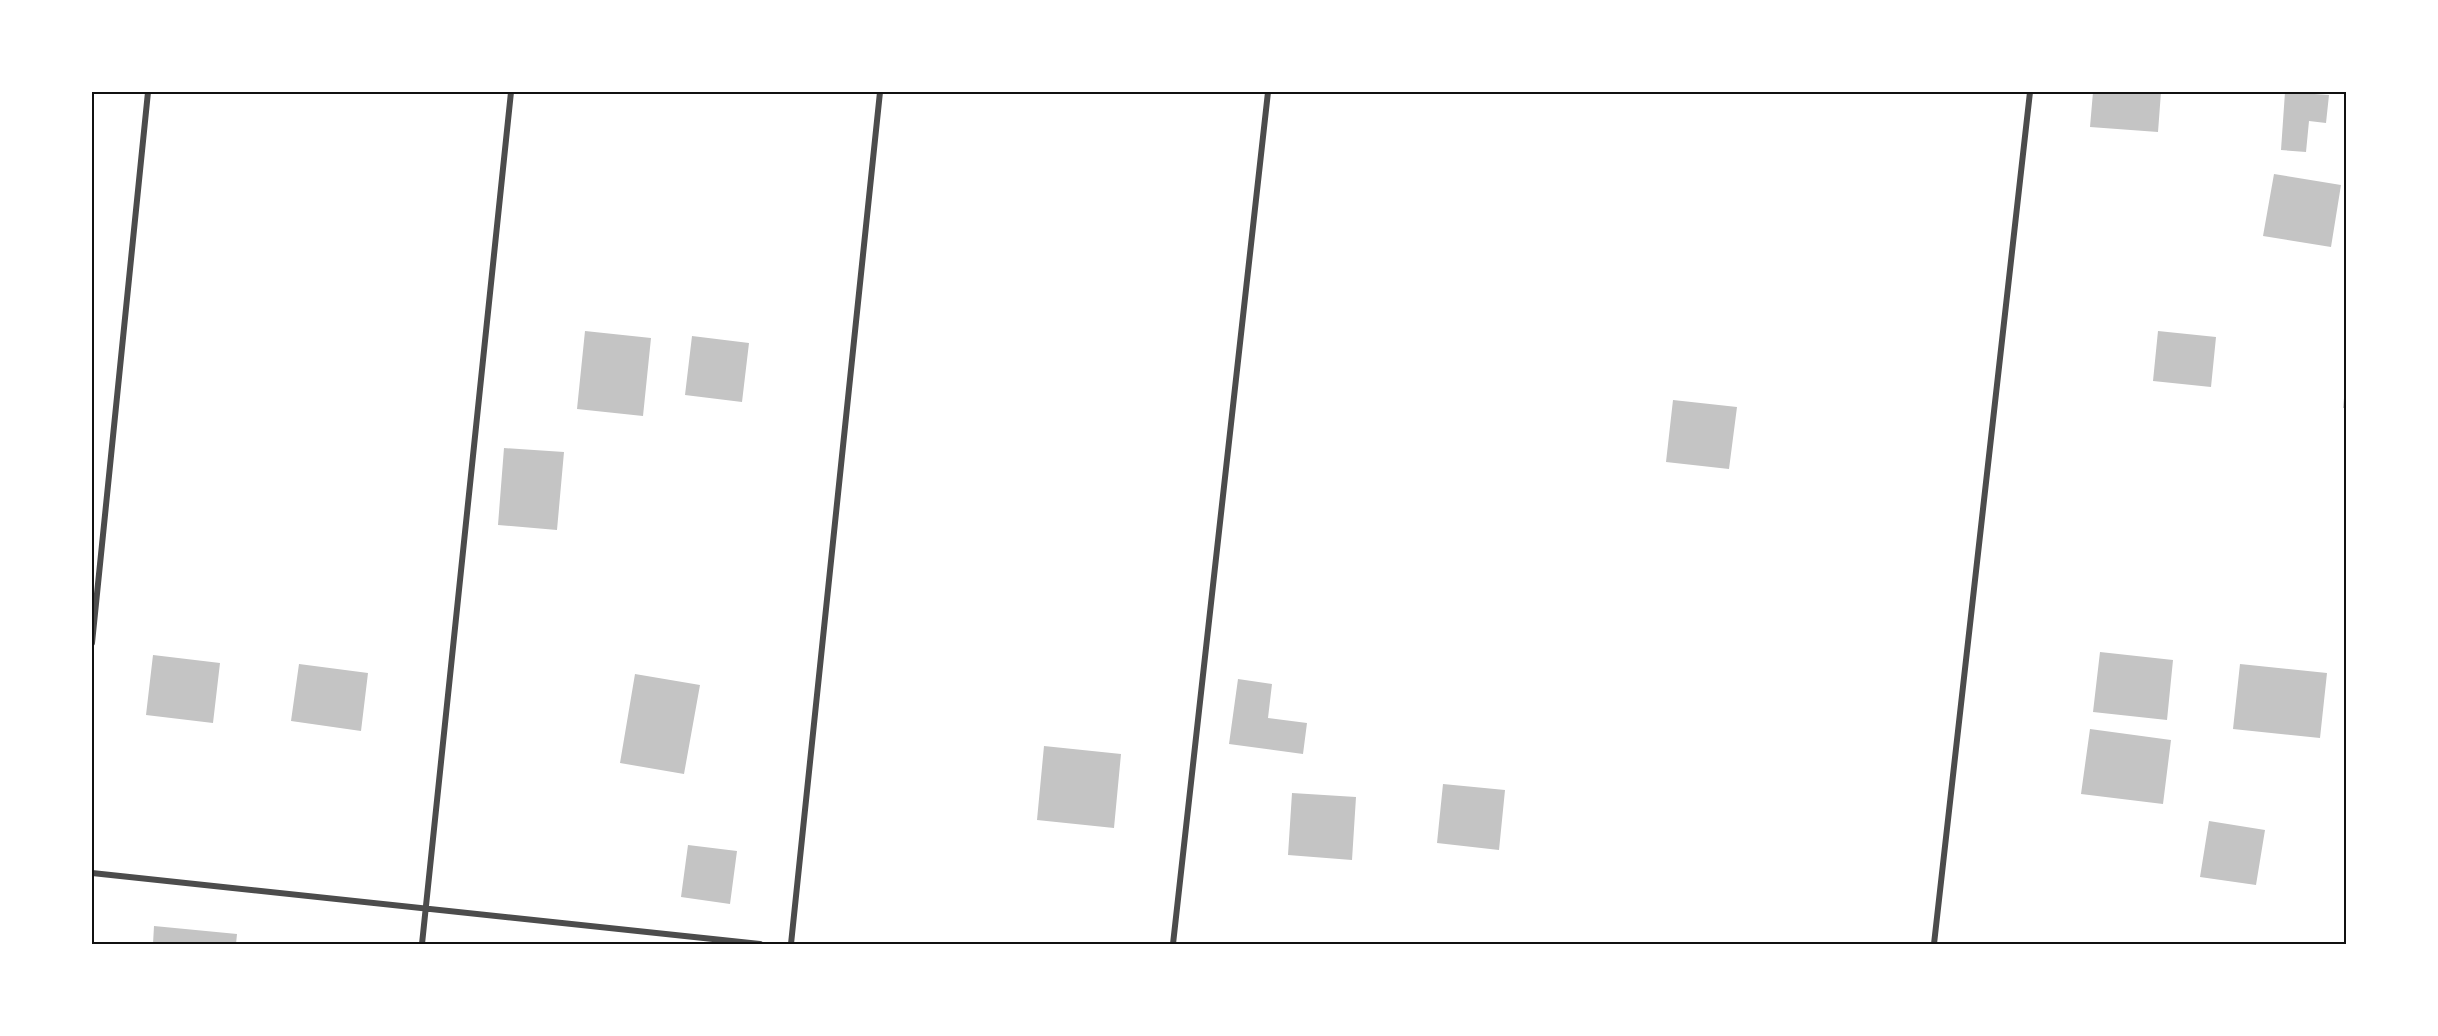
<svg xmlns="http://www.w3.org/2000/svg" width="2438" height="1036" font-family="'PT Serif',serif">
  <style>
    .building { fill: #c4c4c4 }
    .lines { fill: none; stroke-linecap: round; stroke-linejoin: round }
    .minor { stroke: #4c4c4c; stroke-width: 6 }
    .neatline { fill: none; stroke: #111; stroke-width: 2 }
  </style>
  <rect width="100%" height="100%" fill="#fff"/>
  <path class="building" d="M2093,92H2161L2158,132L2090,127Z
    M2285,92L2329,95L2326,123L2309,121L2306,152L2281,150Z
    M2274,174L2341,185L2331,247L2263,236Z
    M585,331L651,338L643,416L577,409Z
    M2158,331L2216,337L2211,387L2153,381Z
    M692,336L749,343L742,402L685,395Z
    M2345,388H2346V408H2343Z
    M1673,400L1737,407L1729,469L1666,462Z
    M504,448L564,452L557,530L498,525Z
    M2100,652L2173,660L2167,720L2093,712Z
    M153,655L220,663L213,723L146,715Z
    M299,664L368,673L361,731L291,721Z
    M2240,664L2327,673L2320,738L2233,729Z
    M635,674L700,685L684,774L620,763Z
    M1238,679L1272,684L1268,718L1307,723L1303,754L1229,744Z
    M2090,729L2171,740L2163,804L2081,794Z
    M1044,746L1121,754L1114,828L1037,820Z
    M1443,784L1505,790L1499,850L1437,843Z
    M1292,793L1356,797L1352,860L1288,855Z
    M2209,821L2265,830L2256,885L2200,877Z
    M688,845L737,851L730,904L681,897Z
    M154,926L237,934L236,944H153Z"/>
  <g class="lines">
    <path class="minor" d="M92,643L148,92
      M92,873L760,944
      M422,944L511,92
      M791,944L880,92
      M1173,944L1268,92
      M1934,944L2030,92"/>
  </g>
  <rect width="2438" height="1036" fill="none" stroke="#ffffff" stroke-width="186"/>
  <rect x="93" y="93" width="2252" height="850" class="neatline"/>
</svg>
